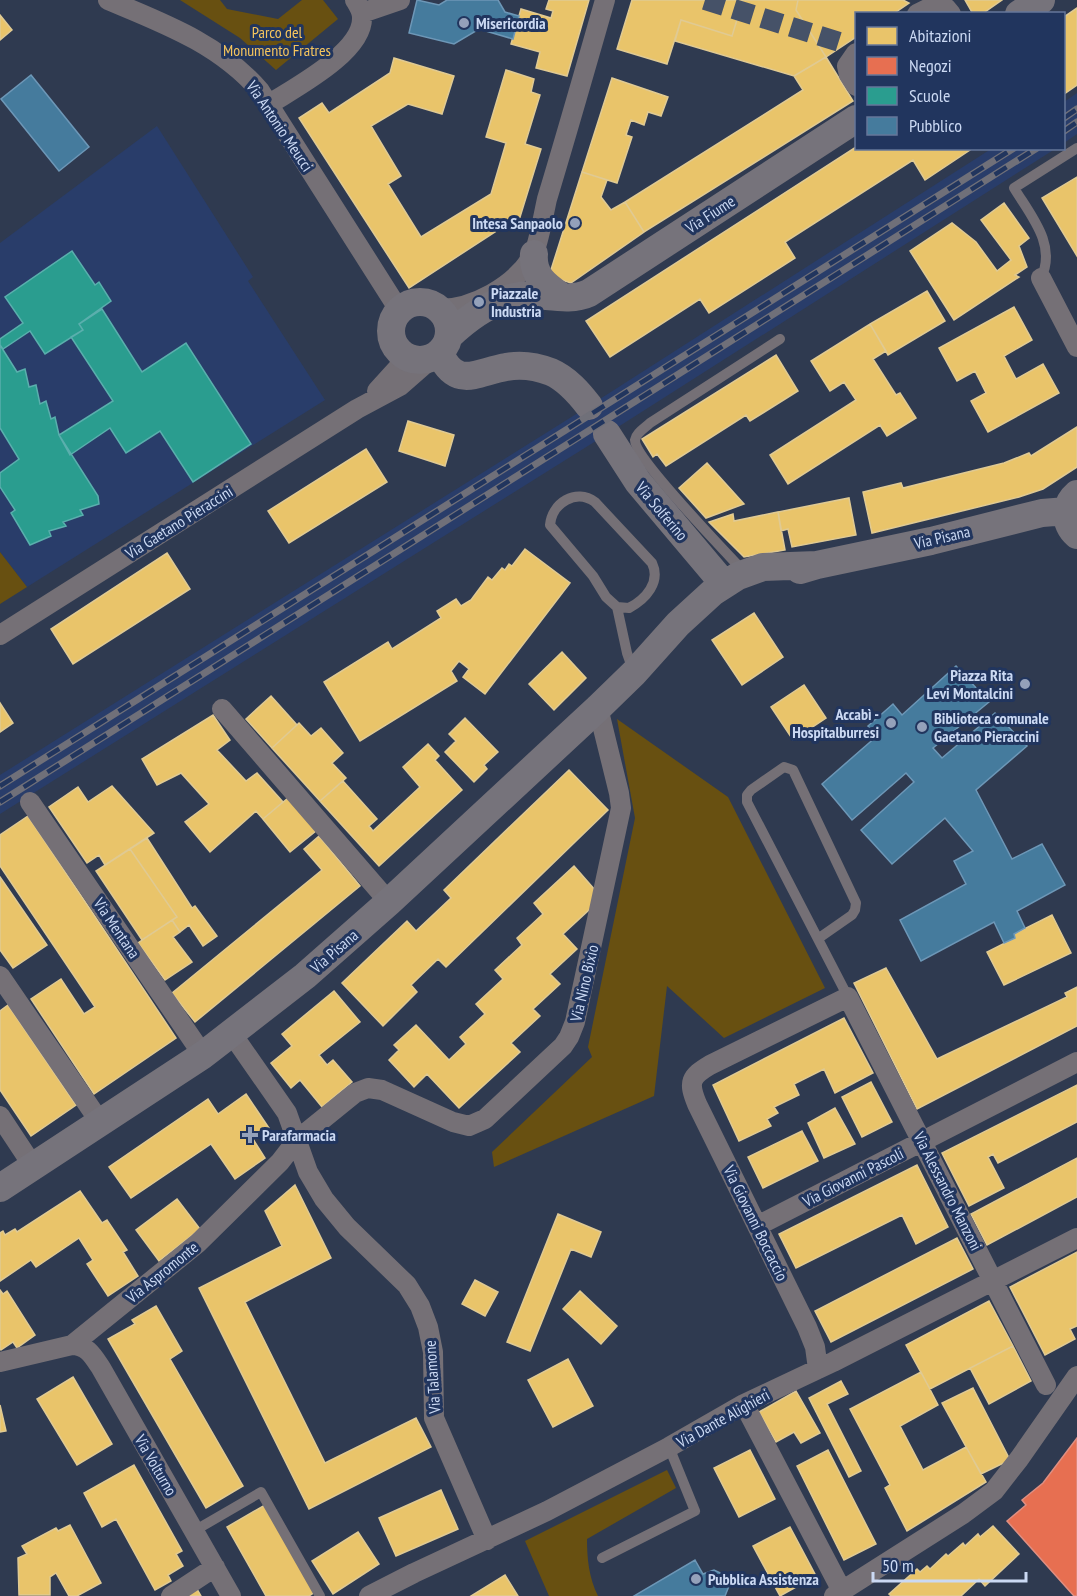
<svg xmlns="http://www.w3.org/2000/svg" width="1077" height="1596" font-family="'PT Sans Narrow',sans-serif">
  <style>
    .built { fill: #293d6a }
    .green { fill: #685011 }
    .homes { fill: #e9c46a; stroke: #e0ca93; stroke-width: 1.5 }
    .shops { fill: #e76f51; stroke: #df8f82; stroke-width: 1.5 }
    .schools { fill: #2a9d8f; stroke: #5aafad; stroke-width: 1.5 }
    .public { fill: #457b9d; stroke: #6d97b7; stroke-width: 1.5 }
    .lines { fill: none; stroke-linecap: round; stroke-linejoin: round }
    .street-tunnel { stroke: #465268; stroke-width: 20; stroke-dasharray: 20 10; stroke-linecap: butt }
    .lane { stroke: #757076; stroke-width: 10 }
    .street { stroke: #757076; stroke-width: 20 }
    .secondary { stroke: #76737b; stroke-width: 28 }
    .rail-casing { stroke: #707079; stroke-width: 7 }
    .rail { stroke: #21355e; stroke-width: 4.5; stroke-dasharray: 14; stroke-linecap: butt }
    .poi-dot { fill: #94a1ba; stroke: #21355e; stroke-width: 2 }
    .labels { text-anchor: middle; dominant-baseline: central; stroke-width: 6; stroke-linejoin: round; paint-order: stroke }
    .poi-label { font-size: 16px; font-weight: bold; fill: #cbd9f3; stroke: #21355e; text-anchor: start }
    .park-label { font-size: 16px; fill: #f6c55d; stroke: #21355e }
    .street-label { font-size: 16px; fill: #cbd9f3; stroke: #21355e }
  </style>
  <rect width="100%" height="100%" fill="#2f3a50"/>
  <path class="built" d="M1077,93V134L1064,143V102Z
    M157,126L253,277L248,281L325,400L27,587L0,552V243Z
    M991,149H1055L607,434L0,814V775L589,406Z"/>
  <path class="green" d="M180,0H220L227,9L278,19L302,0H323L338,19L276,70L240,38Z
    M0,552L27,587L0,604Z
    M617,719L728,797L825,988L724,1038L667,986L654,1096L494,1167L492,1152L592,1057L588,1047L635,818Z
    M667,1470L676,1488L587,1539C587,1559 589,1578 598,1596H549L525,1541Z"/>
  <path class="homes" d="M549,0H589L567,76L536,68L540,52L511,44L521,9L551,18L553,11L546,9Z
    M632,0H743L732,36L681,20L667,64L617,49Z
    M743,0H798L796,10L826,57L794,76L675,41L681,20L732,36Z
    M798,0H903L909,3L893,14H856V37L826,57L796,10Z
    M965,0H1002L982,14H973Z
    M1077,8V85L1064,94V17Z
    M0,15L12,30L0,40Z
    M826,57L853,101L644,232L625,202L803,90L794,76Z
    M394,58L454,76L442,114L408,104L371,126L401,176L388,184L421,237L491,194L506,143L486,137L506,70L534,79L531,92L540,95L525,144L541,149L516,230L504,226L409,288L299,118L322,103L329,113L390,73Z
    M612,78L668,97L661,116L648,112L644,125L631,120L626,135L632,137L617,183L582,172Z
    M856,147L973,148L925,180L913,160L785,242L795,258L709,313L700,299L610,357L586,321Z
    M582,172L607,180L601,197L611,210L625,202L644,232L571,283L549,276Z
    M1077,177V256L1042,198Z
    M1004,203L1029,238L1019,246L1027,267L1015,275L1019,277L954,320L910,251L952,223L976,242L997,271L1011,260L981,220Z
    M927,291L945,321L888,355L870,324Z
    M1014,307L1032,340L1004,356L1016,379L1043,364L1059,393L988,432L971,401L986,393L975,371L957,381L939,348Z
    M870,324L886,351L873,359L896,395L900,393L916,418L887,436L880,425L788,484L770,455L856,400L844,382L830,391L811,361Z
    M776,355L798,391L750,421L746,415L666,466L657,454L653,457L642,439Z
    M408,421L454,435L445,466L399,451Z
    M1077,427V467L1043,489L1019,497L872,533L863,492L901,483L903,488L1004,463L1029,453L1031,456Z
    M366,449L387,482L289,543L268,511Z
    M707,463L744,504L706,518L679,488Z
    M849,498L856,535L792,547L788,529L781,531L778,512Z
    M778,512L785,550L744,557L709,522L733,514L734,521Z
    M525,549L570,583L485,694L463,677L469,669L459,661L451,671L457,681L360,741L324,682L388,642L392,649L441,618L437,611L456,599L461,606L471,600L488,577L492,580L502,568L505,570L509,564L512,566Z
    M167,553L190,589L73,664L51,629Z
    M754,613L783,657L742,685L712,640Z
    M562,652L586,678L554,710L529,684Z
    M804,685L826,718L793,740L771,707Z
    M271,696L297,725L272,748L246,719Z
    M0,703L13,723L0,732Z
    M213,715L230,740L217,750L246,781L257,773L283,802L263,819L256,811L210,852L185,822L209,804L181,773L157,785L142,759Z
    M465,718L498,752L484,765L487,769L474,782L445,752L456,741L449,734Z
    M299,723L311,736L321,728L343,753L332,763L346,778L320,801L272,748Z
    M428,744L439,756L435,760L462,790L379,866L320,801L343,781L377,819L369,826L373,831L420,787L403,767Z
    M569,770L608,810L446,967L438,959L411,985L417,992L383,1026L342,983L407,921L416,931L451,898L444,890Z
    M112,786L154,833L105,865L99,855L87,863L49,807L78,787L88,802Z
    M288,798L316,831L290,852L263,819Z
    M28,816L176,1038L94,1094L31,999L61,979L84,1014L95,1007L0,866V835Z
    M319,836L360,886L195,1022L172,993L322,870L304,849Z
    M147,838L192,908L195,906L217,936L203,946L189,925L180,932L172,920L177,917L130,849Z
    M130,849L177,917L142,940L96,871Z
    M574,866L595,890L591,908L563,934L577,949L550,974L560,984L533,1009L540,1016L511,1043L520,1052L459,1108L427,1074L414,1087L389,1060L399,1050L394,1045L416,1025L449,1060L466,1044L460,1037L485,1014L476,1004L503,979L495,970L522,945L517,938L543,914L534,903Z
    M0,877L47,945L13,968L0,950Z
    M1052,915L1071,953L1004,985L987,952L1015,938L1014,934Z
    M172,920L180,932L173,937L192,962L165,980L138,943Z
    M886,968L937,1059L1067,997L1065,993L1077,987V1026L917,1109L854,983Z
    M334,991L360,1022L319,1055L327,1065L333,1060L352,1082L322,1107L300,1080L291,1088L271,1063L292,1046L282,1034Z
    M8,1005L76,1105L31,1136L0,1090V1011Z
    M844,1018L873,1073L835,1093L824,1069L794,1084L799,1095L774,1107L778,1113L767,1119L771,1126L739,1141L713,1085Z
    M871,1082L892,1122L862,1137L842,1097Z
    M1077,1085V1122L998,1163L993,1154L988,1157L1004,1188L969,1206L942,1153Z
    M246,1094L269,1128L253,1139L265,1158L235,1179L211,1144L131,1198L109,1167L208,1099L218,1114Z
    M835,1108L855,1144L824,1158L808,1123Z
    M802,1131L818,1161L763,1188L748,1157Z
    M1077,1158V1197L987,1245L971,1214Z
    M917,1165L948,1227L916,1244L902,1215L796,1268L779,1234Z
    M295,1185L331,1258L245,1302L325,1463L416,1418L431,1447L309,1509L199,1288L282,1246L265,1211Z
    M80,1191L102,1223L107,1220L127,1250L123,1252L138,1276L108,1296L87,1264L93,1260L79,1238L36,1267L31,1260L0,1281V1233L3,1231L5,1235L15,1229L17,1232Z
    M177,1199L200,1229L159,1261L136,1230Z
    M558,1214L601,1232L591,1257L571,1249L530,1351L507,1342Z
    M957,1238L973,1269L831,1342L815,1311Z
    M1077,1252V1326L1070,1329L1075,1339L1045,1355L1010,1287Z
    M475,1280L498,1292L485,1316L462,1304Z
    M0,1290L3,1294L7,1291L35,1335L17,1348L13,1342L1,1350L0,1348Z
    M580,1291L617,1326L601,1344L563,1309Z
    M989,1301L1013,1346L930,1389L906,1345Z
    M156,1306L182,1351L170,1359L243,1486L206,1508L108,1339L135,1324L132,1320Z
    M1013,1346L1031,1381L989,1404L970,1368Z
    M568,1359L593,1406L553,1427L528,1380Z
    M921,1372L938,1405L900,1426L923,1470L966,1447L986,1482L907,1531L885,1488L890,1485L850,1409Z
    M73,1377L112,1444L77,1465L37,1399Z
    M841,1381L848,1394L827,1404L861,1471L849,1477L809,1398Z
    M973,1388L1010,1460L981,1474L942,1403Z
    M796,1391L820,1433L801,1443L794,1432L776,1442L759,1412Z
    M0,1405L6,1431L0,1432Z
    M750,1450L775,1499L739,1517L714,1468Z
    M828,1450L876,1544L844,1560L797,1466Z
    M134,1465L182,1551L176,1554L183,1566L168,1575L171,1581L155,1590L116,1519L102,1527L84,1493Z
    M441,1490L458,1529L396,1556L379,1518Z
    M265,1505L315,1592L309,1596H266L227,1527Z
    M70,1525L101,1583L77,1596H69L56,1573L50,1577V1595H19L18,1558L27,1554L22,1546L56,1528L58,1531Z
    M993,1526L1019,1554L985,1586L979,1579L961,1596H891L889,1594L917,1569L920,1572L927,1566L930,1569L946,1554L948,1556L963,1543L965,1546L978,1534L980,1537Z
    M790,1527L816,1576L780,1596L753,1546Z
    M358,1532L379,1564L333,1594L312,1561Z
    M505,1575L518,1596H471Z
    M197,1589L201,1596H185Z"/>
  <path class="shops" d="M1077,1438V1596H1074L1007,1521L1026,1505L1022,1500L1043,1483Z"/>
  <path class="schools" d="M72,251L95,285L99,282L111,301L79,324L83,330L45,354L30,331L3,349L0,345V339L23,323L5,297Z
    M102,309L142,372L186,343L251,444L193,482L160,431L126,453L110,428L70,455L59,435L113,401L71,337L83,330L79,324Z
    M0,345L17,372L25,369L29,387L36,385L40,404L46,401L51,419L55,417L59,435L98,496L99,504L80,510L83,515L63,522L66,526L49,531L51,536L30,545L11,513L15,510L0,487V473L19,459L0,428Z"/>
  <path class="public" d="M417,0L439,5L447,0H498L505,12L519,16L513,39L479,29L454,44L409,33Z
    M31,75L89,147L59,171L1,99Z
    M956,666L989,702L933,748L942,758L995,713L1027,746L976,790L1012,859L1042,844L1065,885L1017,911L1025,928L1014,934L1015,938L1004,943L994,922L921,961L900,920L966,884L954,861L973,851L945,818L892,864L861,830L914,782L906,773L852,820L822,784L877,736L868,726L893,704L902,715Z
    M695,1560L703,1574L714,1570L727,1576L729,1586L725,1596H634Z"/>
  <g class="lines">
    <path class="street-tunnel" d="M705,0L846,44"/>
    <path class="lane" d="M1041,278C1057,245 1031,216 1014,188L1077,148
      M745,573C729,555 634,458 635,440C636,433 645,428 650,423L780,339
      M617,607L629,608C646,599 661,582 652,563L595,502C576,488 552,503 550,525L593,576L606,597L617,607L627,653L633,670
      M819,938L852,915L855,910L856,903L793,770L784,767L751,790L747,795V802L848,997
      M194,1531L261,1492L320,1596
      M602,1558L695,1511L669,1447"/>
    <path class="street" d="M108,0C163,23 220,44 260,91L399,310
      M362,13L400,0
      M917,14L937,4L946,8L951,14
      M856,53L847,66L849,75L856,86
      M268,105C294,88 364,52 362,17C362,11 358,5 355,0
      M1041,278L1077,347
      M439,309C473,309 514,286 532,257C538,248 544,212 547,199C567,133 586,66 605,0
      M377,391L407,358
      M0,635L357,409L400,386L432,358
      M222,709L389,902
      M30,802L203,1055
      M0,976L100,1122
      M232,1034L287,1113L308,1172L324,1199L347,1227L407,1285L420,1306L428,1327L433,1352L434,1418L487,1540
      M0,1116L33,1166
      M757,1226L1077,1062
      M72,1345C87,1345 93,1356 101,1368L231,1596
      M0,1362L72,1345L198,1243L280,1162L297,1140L355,1093L368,1088L382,1090L453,1122L469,1126L485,1119L563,1046L569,1037L575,1022L621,808L619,793L598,708
      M818,1369L815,1347L807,1327L697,1104C688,1082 690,1077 710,1065L848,997L1046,1385
      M744,1404L842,1591
      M171,1596L215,1567
      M369,1596L414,1573L547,1511L669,1447L744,1404L833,1362L1077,1238
      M834,1596L963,1514L994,1491L1019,1459L1077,1376"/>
    <path class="secondary" d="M1019,14L1041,0
      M534,254C532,275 545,285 561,296
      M391 331a29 29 0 1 1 58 0a29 29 0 1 1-58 0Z
      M449,336C472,314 501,294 534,295C552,296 572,301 589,293L856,119
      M440,354C457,390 477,372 506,367C521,364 538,367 551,372C567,379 579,393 589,406
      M607,434L638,482L724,584
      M1077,494C1064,505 1064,523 1077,535
      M800,570L817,565L931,541L1042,513L1067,511
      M0,1188L203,1055L305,976L389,902L598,708L634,673L678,624L713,592L738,576L763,567L817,565"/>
    <g class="rail-casing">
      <path id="rail" d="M1064,118L1077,109
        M1064,131L1077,122
        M0,786L1014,148
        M0,802L1037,148"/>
    </g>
    <use href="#rail" class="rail"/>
  </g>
  <g class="poi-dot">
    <circle cx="464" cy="23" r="6"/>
    <circle cx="575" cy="223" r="6"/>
    <circle cx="479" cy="302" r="6"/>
    <circle cx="1025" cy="684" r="6"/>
    <circle cx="891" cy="723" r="6"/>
    <circle cx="922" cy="727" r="6"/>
    <path d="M247 1126h6v6h6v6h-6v6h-6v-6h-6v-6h6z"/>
    <circle cx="696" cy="1579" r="6"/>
  </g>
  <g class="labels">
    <g class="poi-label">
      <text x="476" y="23">Misericordia</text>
      <text x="563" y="223" text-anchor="end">Intesa Sanpaolo</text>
      <text x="491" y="293">Piazzale<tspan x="491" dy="18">Industria</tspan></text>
      <text x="1013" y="675" text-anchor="end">Piazza Rita<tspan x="1013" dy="18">Levi Montalcini</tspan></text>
      <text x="879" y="714" text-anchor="end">Accabì -<tspan x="879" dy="18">Hospitalburresi</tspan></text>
      <text x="934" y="718">Biblioteca comunale<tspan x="934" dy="18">Gaetano Pieraccini</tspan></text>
      <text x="262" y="1135">Parafarmacia</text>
      <text x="708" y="1579">Pubblica Assistenza</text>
    </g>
    <g class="park-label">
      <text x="277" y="32">Parco del<tspan x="277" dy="18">Monumento Fratres</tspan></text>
    </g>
    <g class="street-label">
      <text transform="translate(280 126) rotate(56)">Via Antonio Meucci</text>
      <text transform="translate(710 214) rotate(-33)">Via Fiume</text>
      <text transform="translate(662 511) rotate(50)">Via Solferino</text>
      <text transform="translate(179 522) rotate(-32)">Via Gaetano Pieraccini</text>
      <text transform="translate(942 537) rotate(-13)">Via Pisana</text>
      <text transform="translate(117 928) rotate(56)">Via Mentana</text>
      <text transform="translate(334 951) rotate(-41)">Via Pisana</text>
      <text transform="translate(584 983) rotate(-77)">Via Nino Bixio</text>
      <text transform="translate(853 1177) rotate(-27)">Via Giovanni Pascoli</text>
      <text transform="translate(948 1191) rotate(63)">Via Alessandro Manzoni</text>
      <text transform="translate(756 1223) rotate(64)">Via Giovanni Boccaccio</text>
      <text transform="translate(162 1272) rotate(-39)">Via Aspromonte</text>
      <text transform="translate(432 1377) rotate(-94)">Via Talamone</text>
      <text transform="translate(723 1418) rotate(-29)">Via Dante Alighieri</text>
      <text transform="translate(156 1465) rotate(60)">Via Volturno</text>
    </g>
  </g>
  <rect x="855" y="12" width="210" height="138" fill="#21355e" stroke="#65779a" stroke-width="1.5"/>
  <rect x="867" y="27" width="30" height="18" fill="#e9c46a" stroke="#65779a" stroke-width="1.5"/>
  <text x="909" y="42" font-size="18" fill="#cbd9f3">Abitazioni</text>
  <rect x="867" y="57" width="30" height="18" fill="#e76f51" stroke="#65779a" stroke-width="1.5"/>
  <text x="909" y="72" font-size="18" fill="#cbd9f3">Negozi</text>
  <rect x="867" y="87" width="30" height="18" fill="#2a9d8f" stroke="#65779a" stroke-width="1.5"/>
  <text x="909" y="102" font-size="18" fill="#cbd9f3">Scuole</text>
  <rect x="867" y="117" width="30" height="18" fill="#457b9d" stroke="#65779a" stroke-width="1.5"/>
  <text x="909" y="132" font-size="18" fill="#cbd9f3">Pubblico</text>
  <path d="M873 1572v9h153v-9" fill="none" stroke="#cbd9f3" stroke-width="3"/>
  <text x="882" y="1572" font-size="18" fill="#cbd9f3" stroke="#21355e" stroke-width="4.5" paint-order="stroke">50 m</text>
</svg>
